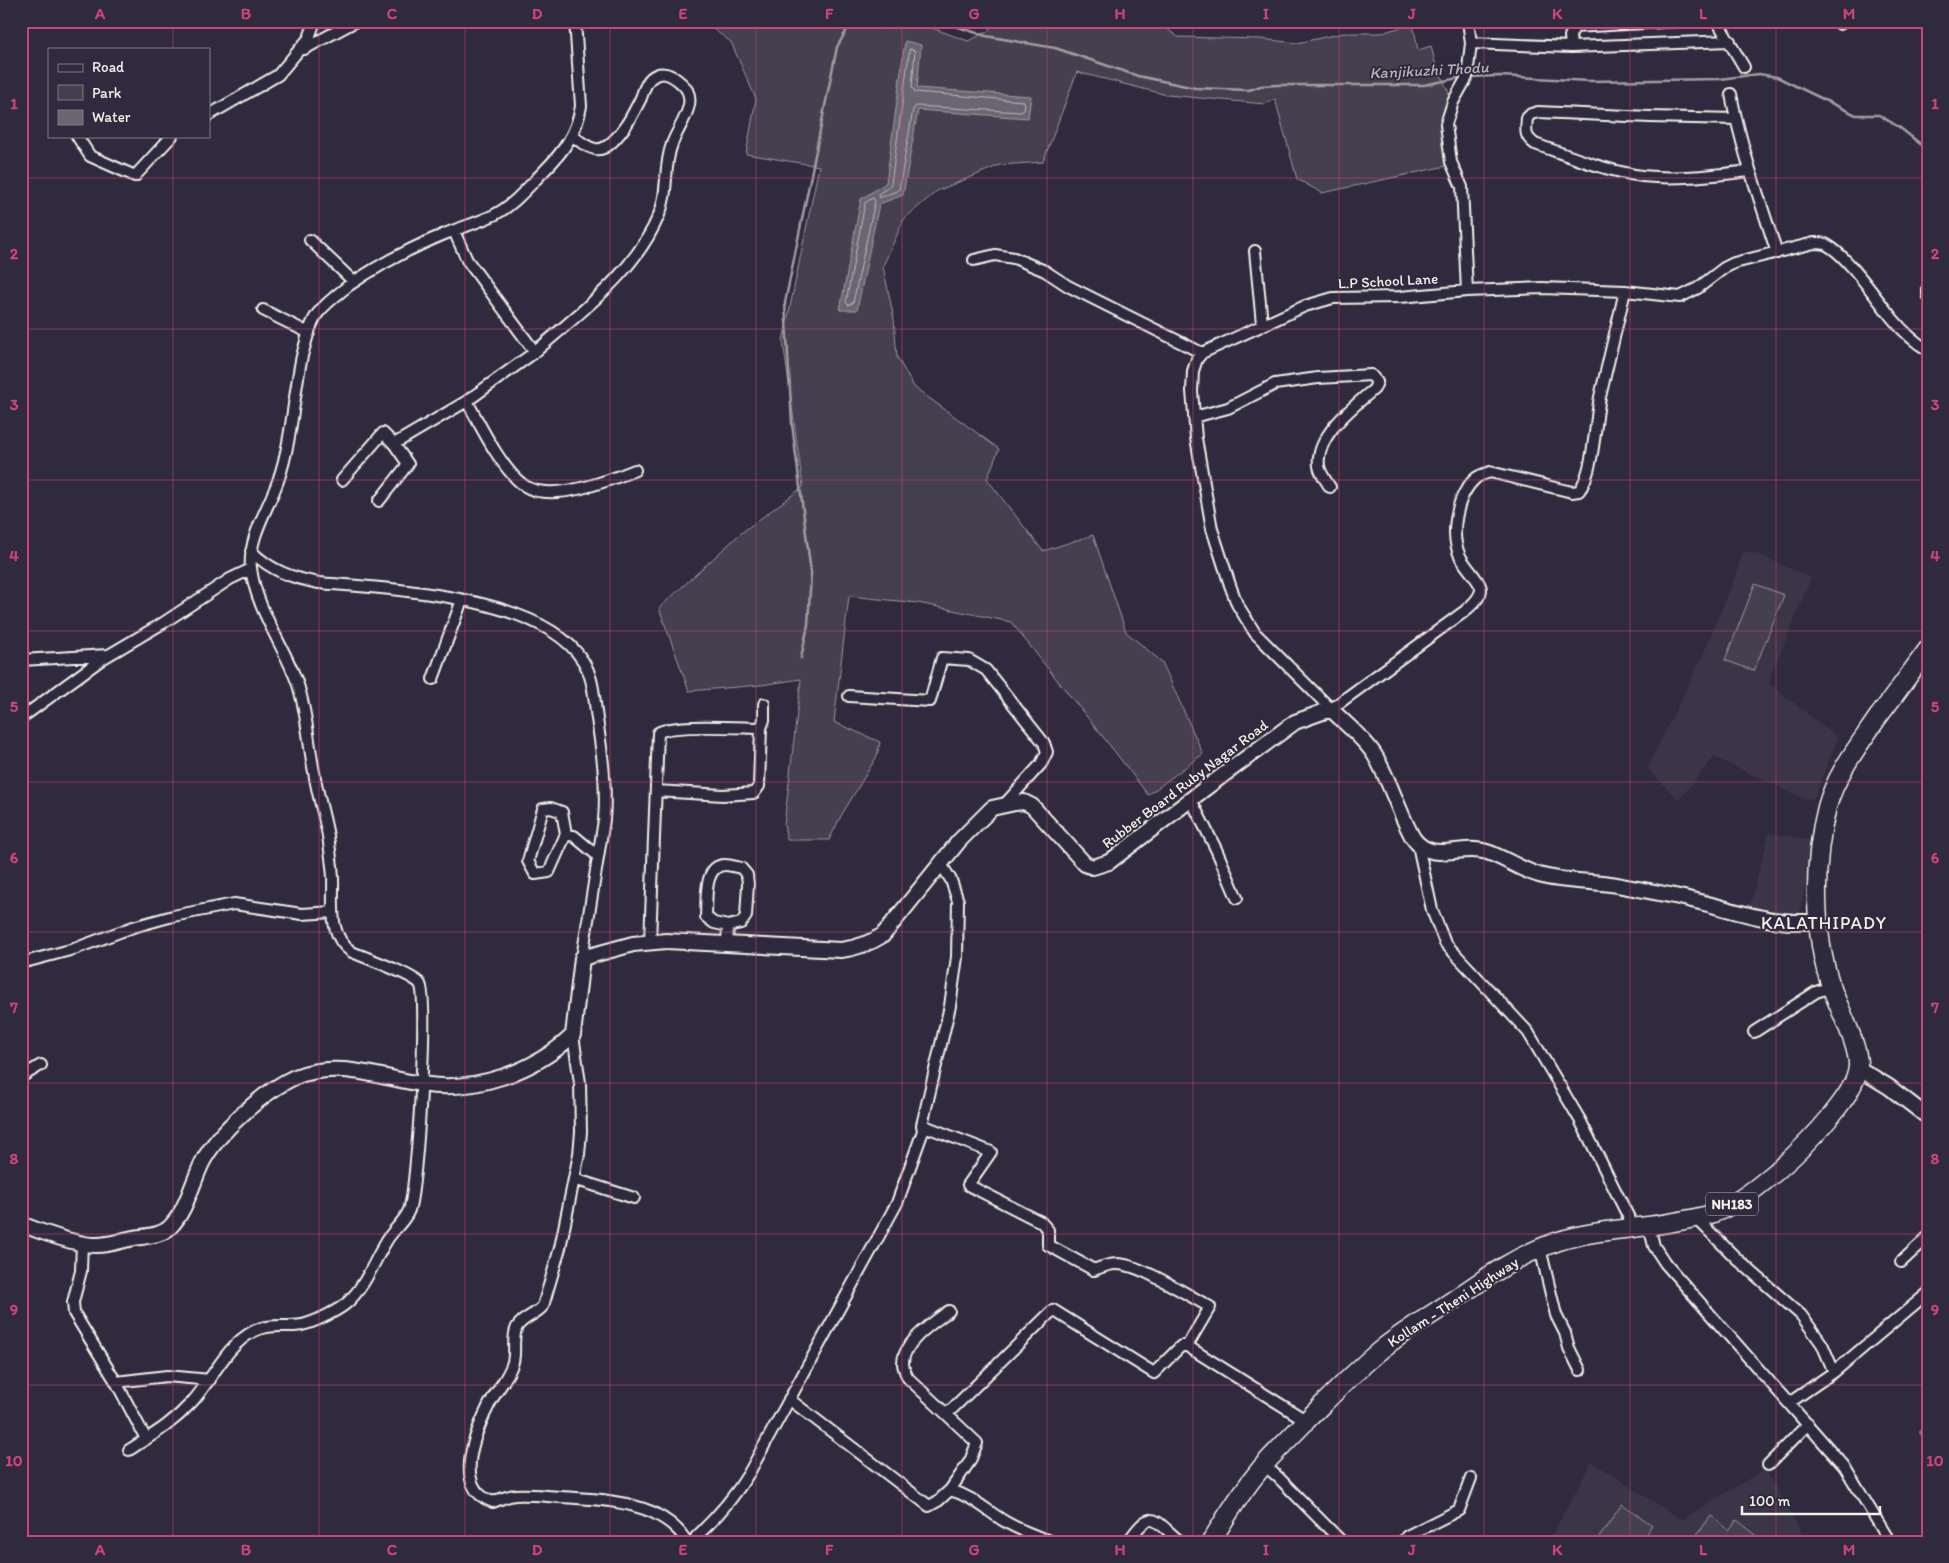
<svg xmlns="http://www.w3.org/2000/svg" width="1949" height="1563" font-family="Itim,sans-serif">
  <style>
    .built { fill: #3b3647 }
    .green { fill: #454050; stroke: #9c989c }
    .water { fill: #6a6670; stroke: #a19ea0 }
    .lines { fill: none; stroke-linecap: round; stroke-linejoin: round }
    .shore { stroke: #bdb9b8; stroke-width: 1 }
    .stream { stroke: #a19ea0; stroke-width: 2.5 }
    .street-casing { stroke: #f4f1e8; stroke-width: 14 }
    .secondary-casing { stroke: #f4f1e8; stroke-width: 18 }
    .highway-casing { stroke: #f4f1e8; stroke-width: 21 }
    .street { stroke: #2f2a3d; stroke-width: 10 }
    .secondary { stroke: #2f2a3d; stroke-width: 14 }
    .highway { stroke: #2f2a3d; stroke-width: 18 }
    .grid { fill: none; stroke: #cc4377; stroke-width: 1; stroke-opacity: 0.55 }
    .labels { text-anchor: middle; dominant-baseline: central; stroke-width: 4; stroke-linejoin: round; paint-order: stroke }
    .shield { fill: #2f2a3d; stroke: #b9b5b5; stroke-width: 1 }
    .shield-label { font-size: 14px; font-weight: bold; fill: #f4f1e8 }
    .street-label { font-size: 15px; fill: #f4f1e8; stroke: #2f2a3d }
    .water-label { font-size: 16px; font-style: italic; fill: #b6b2b2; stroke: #2f2a3d }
    .quarter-label { font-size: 18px; letter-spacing: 1px; fill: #f4f1e8; stroke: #2f2a3d }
    .neatline { fill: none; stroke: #cc4377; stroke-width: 2 }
    .grid-label { font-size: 16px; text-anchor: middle; font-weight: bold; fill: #cc4377 }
  </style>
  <rect width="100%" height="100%" fill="#2f2a3d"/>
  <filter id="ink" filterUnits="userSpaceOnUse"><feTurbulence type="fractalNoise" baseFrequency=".02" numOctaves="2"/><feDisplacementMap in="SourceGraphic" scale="10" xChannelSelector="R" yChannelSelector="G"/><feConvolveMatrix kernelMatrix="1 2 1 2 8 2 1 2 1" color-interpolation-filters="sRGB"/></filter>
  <g filter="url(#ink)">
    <path class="built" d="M1742,551L1761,555L1811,578L1778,659L1773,667L1769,683L1838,738L1814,798L1805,799L1714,757L1679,800L1647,768L1702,657L1737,572Z
      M1769,833L1815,841L1797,925L1748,913Z
      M1592,1462L1682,1520L1765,1469L1807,1542H1548Z"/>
    <path class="green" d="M702,21H865L880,29L899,21L932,28L968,41L989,31L991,21H1156L1178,37L1261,39L1297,43L1344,33H1381L1413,24L1418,50L1431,46L1435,62L1449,93L1442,130L1446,166L1322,193L1297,179L1275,99L1265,104L1167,95L1077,72L1043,162L1000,165L937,191L904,219L883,266L894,319L897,357L914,387L999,449L987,479L1043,551L1093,535L1126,632L1162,662L1203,754L1148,795C1104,736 1056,680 1011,622L918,603L849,596L834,722L880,742L877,756L841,816L829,840H787L784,825L801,679L761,685L689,691L659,608L741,533L803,487L783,341L819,166L746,154L756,99L731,42Z
      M1755,584L1784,595L1754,671L1725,660Z
      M1928,1427V1448L1919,1431Z
      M1622,1504L1652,1525L1640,1542H1596Z
      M1711,1516L1729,1530L1737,1520L1765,1542H1691Z"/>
    <path class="water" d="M905,41L921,45L917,88L1031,96L1028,118L918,110L903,195L879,204L857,310H840L861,199L886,183Z"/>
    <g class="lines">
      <path class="shore" d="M910,49L915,51L912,87L915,92L1023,101L1025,103L1024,110L1021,112L916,106L913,110L899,190L879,198L878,194L889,187L891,183Z
        M873,198L875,201L853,303L848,305L846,302L865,203Z"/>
      <path class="stream" d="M921,21L946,23L986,36L1055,48L1138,76L1195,88L1249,90L1261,86L1277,85H1424L1463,77
        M1471,77L1500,76L1589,81L1720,79L1759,74L1777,77L1856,115H1879L1899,127L1928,150
        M801,658L808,625L811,573L792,424L785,303L837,47L852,21"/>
      <g class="street-casing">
        <path id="street" d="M1717,21L1744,67
          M1923,21L1928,24
          M1840,24L1842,21
          M1471,43L1571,47L1730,41
          M1571,47L1570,36L1574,27L1680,21
          M304,49L356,21
          M1731,94C1741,148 1760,200 1777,253
          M209,115L278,75L309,38L315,21
          M1736,119L1650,117L1538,112L1531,114L1527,118C1526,131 1524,136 1535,144C1570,156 1606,171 1642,176C1678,180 1714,175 1750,171
          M77,136L90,156L135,176L172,136
          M454,231L467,260L535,352L467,401C480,425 503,472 525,486C551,503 608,481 635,470
          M310,240L354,282
          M1255,251L1262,324
          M974,260L995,255L1014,258L1045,271L1068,286L1202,353
          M1928,287V295
          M1467,291L1462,187L1451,162L1446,124L1453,102L1467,77L1471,43L1468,21
          M1625,291C1617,326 1608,362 1600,397C1595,421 1594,472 1579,491L1572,492L1490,472C1485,474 1479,475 1476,478C1456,495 1449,536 1461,558C1465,566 1482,583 1481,590C1480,599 1470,606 1465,611L1331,709L1255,633L1237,604L1230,585L1212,529L1196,438L1192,391L1193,371L1197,359L1202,353L1305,306L1333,298L1400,297L1467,291L1542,288L1625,291L1680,297L1698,288L1724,268L1734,263L1814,243C1817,243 1822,243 1825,244C1846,253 1877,300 1893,319C1903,331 1914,342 1928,350
          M263,310L309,333
          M535,352C580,312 635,273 659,215C669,193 663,167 672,144C678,126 702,100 681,83C672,75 662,69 651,78C646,82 643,92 641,98C633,114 625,130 612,142C607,147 601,150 595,149C586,147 579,141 572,135
          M1194,417L1228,408L1275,384L1318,378L1371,375L1377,382L1374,389C1354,406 1315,436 1319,466C1320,473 1326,481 1330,487
          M342,480L383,433L394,444
          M379,501L408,464L394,444L467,401
          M251,551C271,571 292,578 319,583C389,589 542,595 583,661C594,678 594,699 597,719C602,753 607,786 604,820L582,958
          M21,660L108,655
          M433,679L462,600
          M849,696L930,701L942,658L969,660L986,670L1044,743L1047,752L1041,764L1004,805
          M21,718L102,659L163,623L230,579L251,569
          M656,791L723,795L754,793L759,786L761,728L764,720V704
          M1191,800L1216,849L1237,898
          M551,808L562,812L566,834L549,872L535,874L528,861L543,809Z
          M566,834L574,836L598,856
          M1418,845L1432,910L1445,943L1528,1032L1580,1120L1634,1228
          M650,942L658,733C670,723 742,728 761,728
          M727,943L728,926L714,923L706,917C707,901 703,865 725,865C730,865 736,867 741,868L747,875L748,884L746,916L741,923L728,926
          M21,963L74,949L133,927L173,916L234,904L302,914L333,912
          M1754,1032L1816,992L1831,987
          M573,1035L580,1083L581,1132L579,1154L560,1248L543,1306C536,1315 523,1317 517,1327C511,1338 517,1353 512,1365C507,1379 496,1391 489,1405C476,1431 451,1488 493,1502C500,1499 507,1496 515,1495C530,1494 546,1496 561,1497C591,1499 624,1500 652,1512C666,1519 680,1528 686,1542
          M21,1077L41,1065
          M922,1125L991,1152L968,1185L1041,1222L1048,1230V1245L1094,1270C1101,1267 1109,1264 1117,1264C1140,1264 1187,1295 1210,1307L1187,1346
          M574,1179L634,1198
          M1695,1217L1737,1259L1801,1315L1822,1344L1834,1372
          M1649,1226L1654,1246L1665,1263L1844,1466L1890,1542
          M82,1242L81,1271L73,1302L74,1313L116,1382L146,1439
          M1540,1248L1556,1315L1565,1333L1569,1348L1580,1370
          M1901,1262L1928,1237
          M949,1311C934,1322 903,1342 903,1363C903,1367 906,1374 908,1378L977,1443L970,1461L950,1490
          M116,1382L167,1376L210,1380
          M789,1399L929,1506L938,1501L950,1490C972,1496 986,1510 1004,1521C1019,1530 1036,1536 1052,1542
          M1789,1403L1834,1372L1928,1293
          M947,1414L1053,1310L1154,1373L1181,1346H1187L1307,1421
          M129,1450C154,1434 172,1424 192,1402C213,1379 225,1346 254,1331C269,1323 285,1328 302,1325C315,1322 340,1310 349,1301C367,1283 374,1261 387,1240C393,1230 405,1221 409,1210C417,1189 429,997 420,984C414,975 364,957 352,952C327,936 334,902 333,877C332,863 330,850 328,836C324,814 317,793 314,772C308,742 307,710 297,682C283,644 256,609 251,568C248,538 268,509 278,481C292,441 293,398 302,356C306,342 309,325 318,313C326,303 338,294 348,286C378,265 413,247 447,233C463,227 479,222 494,215C514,205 529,186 544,171C563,152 577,133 581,106L575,21
          M1264,1465L1278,1477L1342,1542
          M1768,1465L1808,1424
          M696,1537C717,1517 734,1498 749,1473L897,1203L923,1131L922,1125L950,1006L957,957L958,901L951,880L941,864
          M1128,1542C1153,1505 1154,1521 1181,1542
          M1403,1542L1407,1536L1459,1510L1471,1478"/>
      </g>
      <g class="secondary-casing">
        <path id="secondary" d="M1858,1068L1889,1087L1928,1117
          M21,1224C38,1231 80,1246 97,1245C110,1245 122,1240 134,1238C146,1236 161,1236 170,1227C186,1211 192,1184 202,1163C217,1133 264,1091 295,1077C336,1060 379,1077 421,1084C475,1093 534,1072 573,1035L582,958L633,944L666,941L841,950C857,948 869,944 883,935L959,841L992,808L1015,803L1024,802L1032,806L1085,864L1093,867L1109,862L1207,787L1295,722L1331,709C1345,724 1363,737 1374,754C1390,780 1398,811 1413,838C1432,865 1461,843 1487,852C1505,858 1521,870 1539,875C1566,883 1595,880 1622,886C1648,891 1674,895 1700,902C1721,907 1742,914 1763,918C1781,923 1801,922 1820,922"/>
      </g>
      <g class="highway-casing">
        <path id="highway" d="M1211,1542C1226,1516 1243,1490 1262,1467C1276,1451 1292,1436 1307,1420C1330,1397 1352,1374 1377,1353C1400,1333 1427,1318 1452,1301C1485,1278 1519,1254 1559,1241C1587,1232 1618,1230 1648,1226C1669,1223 1691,1220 1711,1214C1748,1202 1806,1147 1831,1116C1842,1102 1857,1084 1858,1066C1859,1045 1838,1007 1831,986C1813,934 1813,861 1827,807C1836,774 1859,745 1878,717C1895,695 1911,672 1928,649"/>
      </g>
      <use href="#street" class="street"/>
      <use href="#secondary" class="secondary"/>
      <use href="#highway" class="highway"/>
    </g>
  </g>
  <path class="grid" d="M173,21V49M319,21V1542M465,21V1542M610,21V1542M756,21V1542M902,21V1542M1047,21V1542M1193,21V1542M1339,21V1542M1484,21V1542M1630,21V1542M1776,21V1542M173,136V1542M21,178H1928M21,329H1928M21,480H1928M21,631H1928M21,782H1928M21,932H1928M21,1083H1928M21,1234H1928M21,1385H1928"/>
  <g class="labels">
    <rect class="shield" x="1706" y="1192.5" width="52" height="23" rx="4"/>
    <g class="shield-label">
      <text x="1732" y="1204">NH183</text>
    </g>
    <g class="street-label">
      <text transform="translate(1388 281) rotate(-3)">L.P School Lane</text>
      <text transform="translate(1185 784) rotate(-37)">Rubber Board Ruby Nagar Road</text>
      <text transform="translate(1453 1302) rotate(-33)">Kollam - Theni Highway</text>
    </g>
    <g class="water-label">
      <text transform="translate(1429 70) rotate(-3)">Kanjikuzhi Thodu</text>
    </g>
    <g class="quarter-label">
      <text x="1824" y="923">KALATHIPADY</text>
    </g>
  </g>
  <rect width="1949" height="1563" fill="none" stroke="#2f2a3d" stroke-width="55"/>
  <rect x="48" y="48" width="162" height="90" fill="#2f2a3d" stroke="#7e7a81"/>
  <rect x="58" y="64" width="25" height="8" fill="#2f2a3d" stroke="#7e7a81"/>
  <text x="92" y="72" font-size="15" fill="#f4f1e8">Road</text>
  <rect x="58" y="85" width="25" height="15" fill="#454050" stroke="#7e7a81"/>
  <text x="92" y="98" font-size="15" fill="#f4f1e8">Park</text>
  <rect x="58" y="110" width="25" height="15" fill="#6a6670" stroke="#7e7a81"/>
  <text x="92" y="122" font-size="15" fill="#f4f1e8">Water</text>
  <path d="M1742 1506v8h138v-8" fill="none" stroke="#f4f1e8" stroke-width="2.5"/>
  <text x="1749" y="1506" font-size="15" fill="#f4f1e8" stroke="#2f2a3d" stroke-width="4" paint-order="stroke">100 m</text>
  <rect x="28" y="28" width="1894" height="1508" class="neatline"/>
  <g class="grid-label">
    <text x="100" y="19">A</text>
    <text x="246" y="19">B</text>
    <text x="392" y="19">C</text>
    <text x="537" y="19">D</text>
    <text x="683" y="19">E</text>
    <text x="829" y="19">F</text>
    <text x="974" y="19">G</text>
    <text x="1120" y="19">H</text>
    <text x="1266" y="19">I</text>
    <text x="1412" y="19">J</text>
    <text x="1557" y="19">K</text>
    <text x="1703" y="19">L</text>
    <text x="1849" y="19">M</text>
    <text x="14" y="109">1</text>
    <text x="1935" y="109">1</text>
    <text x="14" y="259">2</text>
    <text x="1935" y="259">2</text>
    <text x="14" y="410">3</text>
    <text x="1935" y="410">3</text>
    <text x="14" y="561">4</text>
    <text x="1935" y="561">4</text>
    <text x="14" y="712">5</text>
    <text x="1935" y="712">5</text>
    <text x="14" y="863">6</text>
    <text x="1935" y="863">6</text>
    <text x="14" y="1013">7</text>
    <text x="1935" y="1013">7</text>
    <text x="14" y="1164">8</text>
    <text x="1935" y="1164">8</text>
    <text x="14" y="1315">9</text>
    <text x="1935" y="1315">9</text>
    <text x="14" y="1466">10</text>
    <text x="1935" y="1466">10</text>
    <text x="100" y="1555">A</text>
    <text x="246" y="1555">B</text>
    <text x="392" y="1555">C</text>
    <text x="537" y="1555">D</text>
    <text x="683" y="1555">E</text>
    <text x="829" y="1555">F</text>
    <text x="974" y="1555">G</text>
    <text x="1120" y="1555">H</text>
    <text x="1266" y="1555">I</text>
    <text x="1412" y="1555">J</text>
    <text x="1557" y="1555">K</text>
    <text x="1703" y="1555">L</text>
    <text x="1849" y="1555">M</text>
  </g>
</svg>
